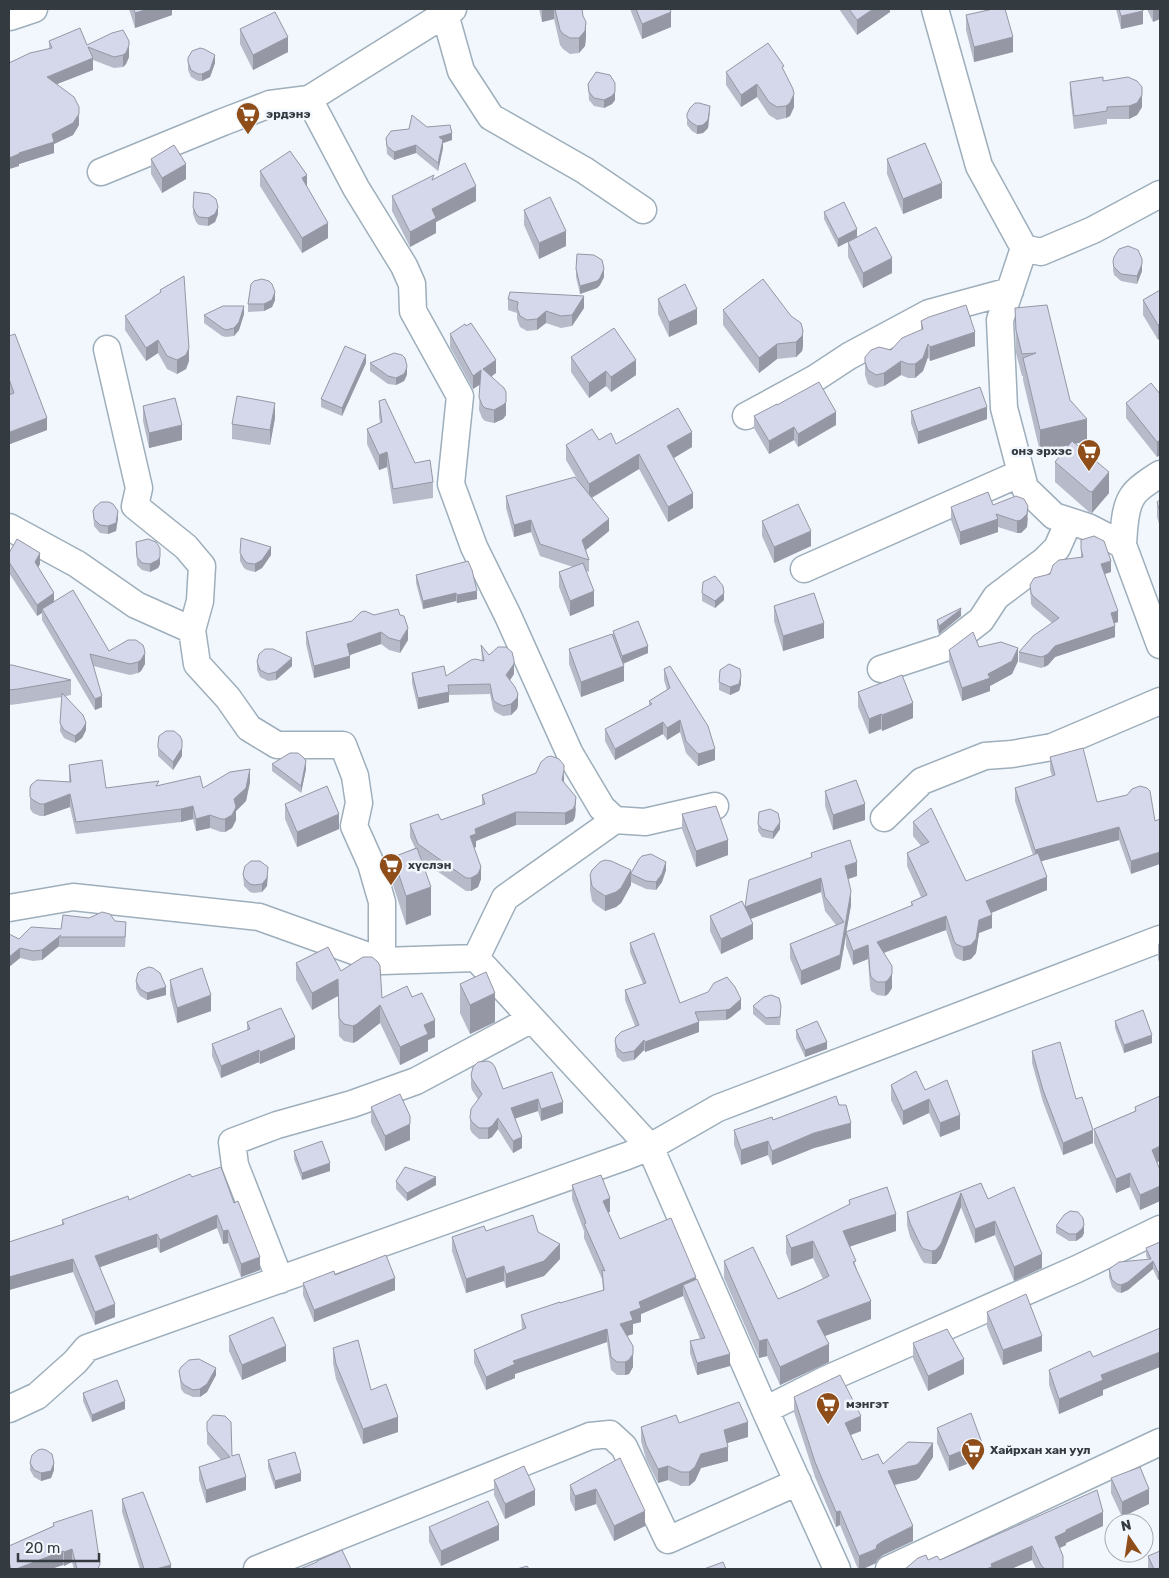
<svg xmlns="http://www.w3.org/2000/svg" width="1169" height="1578" font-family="Rubik,sans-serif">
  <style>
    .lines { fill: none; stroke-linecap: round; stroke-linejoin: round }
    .minor-casing { stroke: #9eaebb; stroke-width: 29 }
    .minor { stroke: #fff; stroke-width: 26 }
    .wall { fill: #b7bac9 }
    .shaded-wall { fill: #9597a4 }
    .building { fill: #d5d8ea; stroke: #9597a4 }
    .labels { text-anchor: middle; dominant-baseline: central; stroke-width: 5; stroke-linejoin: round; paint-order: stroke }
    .poi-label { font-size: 12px; font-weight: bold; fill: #343b40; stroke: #f1f7fd; text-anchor: start }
  </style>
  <rect width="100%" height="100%" fill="#f1f7fd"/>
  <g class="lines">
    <g class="minor-casing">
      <path id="minor" d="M935,9L979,166L1024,248L1000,320L1004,408L1025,488L1054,516L1088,527L1123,545L1160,645
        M445,14L461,71L491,117L584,170L643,210
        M10,17L34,9
        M309,99L356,188L404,266L412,284L413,311L460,396L451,484L474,547L508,616L570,754L602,808L615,820
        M101,172L223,122L270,104L309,99L453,9
        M1024,248L1041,252L1093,230L1160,194
        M107,349L139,488L135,506L186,547L202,566L200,601L192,630L197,664L228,698L249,728L277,745H343L355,776L359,803L354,826L371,864L382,902V961
        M746,416L814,379L849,356L929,313L1010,291
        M9,527L77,564L136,605L192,630
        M1123,545C1124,531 1124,509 1132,497C1136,489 1152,479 1160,474
        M804,569L1021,473
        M881,669L945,648L981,620L996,597L1045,560L1057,548L1069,521
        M884,818L922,781L985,756L1012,754L1052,747L1160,701
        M9,908L73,897L259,917L382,961L476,958L650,1147L765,1410L837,1569
        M476,958L505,898L615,820L645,822L715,806
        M280,1280L235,1165L232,1142L277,1125L352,1104L416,1081L532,1019
        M9,1409L37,1396L75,1362L87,1348L627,1156L650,1147L718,1108L1160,939
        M765,1410L827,1379L1077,1269L1160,1229
        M257,1569L590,1436L610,1434L624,1447L668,1540L798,1482
        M889,1569L1160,1442"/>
    </g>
    <use href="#minor" class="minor"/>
  </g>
  <path class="wall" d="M129,9H172V15L135,28Z
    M539,9H582L586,37L585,46L579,53L570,54L563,49L560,45L554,19L542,22Z
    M630,9H670L671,27L642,39Z
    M839,9H890V12L857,35Z
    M1116,9H1143V24L1121,29Z
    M1147,9H1160L1153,22Z
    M966,15L1013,52L974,62L966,30Z
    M240,29L288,52L253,70L240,44Z
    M49,41L87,45L129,57L126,64L123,67L114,68L93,60V70L57,84L79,119V125L73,135L54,144V153L19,164V166L9,169L49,49Z
    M188,58L215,63L210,77L202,81H198L191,77L188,70Z
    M784,71L794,107L790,116L786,118L777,120L769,115L757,97L741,107L726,85V72Z
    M1103,81L1142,87V107L1137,115L1129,119H1107V124L1074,129L1070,94V82Z
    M588,84L615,100L612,104L604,108L594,106L589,100Z
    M710,113L708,128L703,133L697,134L692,131L687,125V114Z
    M427,127L452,140L443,143V148L438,171L416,153L394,160L387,154L386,138Z
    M151,159L186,179L162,193L151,174Z
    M887,159L942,198L903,214L887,174Z
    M260,171L307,186L328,238L302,253L260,186Z
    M434,179L476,201L436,222V233L410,247L392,211V196Z
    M193,207L218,214L215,222L208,226L199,225L196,222L193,214Z
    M524,210L566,246L539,259L524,225Z
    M824,212L857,237L892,273L863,288L848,257V242L838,247L824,219Z
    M1114,257L1142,271L1137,284L1121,281L1114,275L1113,270Z
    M576,269L604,277L600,285L597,288L580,294L576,277Z
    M160,290L189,361L186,369L177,374L167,369L158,353L146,361L125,330V316L160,293Z
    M1160,290L1158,340L1143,315V300Z
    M508,299L584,308L572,326L561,328L546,323L537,330L527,331L520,327L517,319V313L508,310Z
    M658,299L697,324L669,337L658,314Z
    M275,300L272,307L264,311L248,312V304Z
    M1015,308L1070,400L1087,441L1075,444L1109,493L1092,513L1089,512L1055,482V462L1068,445L1040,452L1023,380V376H1022L1016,353Z
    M723,310L803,331V346L802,351L796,357L777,359L759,373L723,325Z
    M244,314L239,330L234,336L226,337L222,336L204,323V315Z
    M921,321L975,346L930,361L928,357L923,371L915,378H908L901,375L884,386L876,388L868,384L865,375V362L891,350L921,330Z
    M450,334L496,373L492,376L506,415L503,419L494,423L485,421L482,418L479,410L480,384L473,389L450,347Z
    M9,336L47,430L10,444L9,440V395H10L9,391Z
    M571,357L636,375L611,392L606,386L589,398L571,372Z
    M366,363L342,416L321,407V399Z
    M370,363L407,374L406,377L404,381L396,385L388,384L370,371Z
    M1160,394V455L1157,457L1126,418V403Z
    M379,401L415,463L433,482V498L393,504L387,467L379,470L367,444V429L380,423L379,416Z
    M777,405L836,425L798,447L794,440L769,454L754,428V416Z
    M143,406L182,440L149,448L143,421Z
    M911,411L987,419L918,444L911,423Z
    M275,418L270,445L232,439V424Z
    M599,440L616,444L692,447L674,458L693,508L668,522L639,469L592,498L609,531L586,550L589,560V572L586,571L594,606L570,616L559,587V572L573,567L540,556L531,532L514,537L506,508V496L579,482L566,460V445Z
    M1160,500V527L1157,517V502Z
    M993,505L1028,518L1027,527L1021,533H1017L998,527V532L960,545L951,520V507Z
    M93,511L118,518L116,531L108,534L100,533L94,526Z
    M762,521L811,546L774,563L762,536Z
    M1081,540L1111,572L1105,574L1118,622L1114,623L1115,637L1055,657L1048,665L1044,667L1041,668L1019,662V652L1052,623L1033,607L1031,604L1030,585L1081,557Z
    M136,542L160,556V564L158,568L150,572L142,570L137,565Z
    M9,553L40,564L38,567L54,601L109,651L145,664L141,671L138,673L130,675L93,666L102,707L95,710L42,620V613L37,616L9,573Z
    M240,553L271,555L262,568L255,572L247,570L244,568L240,561Z
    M416,575L477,599L457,603L456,601L423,609L416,583Z
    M702,593L724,600L715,608L702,601Z
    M774,606L824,638L783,651L774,621Z
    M961,616L939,634L937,628V620Z
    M352,621L408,640L400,653L389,650L381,644L350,655V668L314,678L306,644V632Z
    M613,631L648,653L623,664L624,681L581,697L569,664V649L613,634Z
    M481,645L489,655L514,670V674L510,680L518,705L517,709L511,715L503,716L495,712L493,709L490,694L449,695V702L418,709L412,683V673L446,676L482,660Z
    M979,647L1018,661L1012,674L990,686V691L962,701L949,663V650Z
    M257,662L292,666L276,680L268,681L260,677L257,670Z
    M9,665L71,680V695L66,696L86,730L82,738L75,743L64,738L60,731L62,697L18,704L9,705Z
    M664,669L715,760L698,766L686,753L680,732L667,740L663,734L615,760L605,741V729L649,706V701L667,690L664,680Z
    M719,682L741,684L739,691L730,695L719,690Z
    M858,692L913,718L882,731L881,729L869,734L858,707Z
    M158,744L182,748V756L173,770L158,756Z
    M1050,757L1097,802L1127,795L1132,789L1131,874L1119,840L1041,861L1047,890L991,913L992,928L979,933L976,953L971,959L963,961L956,958L954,955L946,930L884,953L892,988L888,994L885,996L877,995L871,991L870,987L868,959L853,965L846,946V936L840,969L801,985L790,958V944L836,925L825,911L821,892L751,919L753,939L721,954L710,931V916L745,907L811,857V853L857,876L848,879L851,905L846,932L911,906V902L921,897L907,866V853L921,846L913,836V822L966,881L1033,855L1015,801V788L1052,776L1050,770Z
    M272,764L306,769L301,793L272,771Z
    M69,765L106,788L159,785L203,788L250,782L246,801L236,811V820L232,828L225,832H221L210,828L196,831L193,819L181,822L76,834L70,807L44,816H40L33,813L30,809V788L69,782Z
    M564,783L576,809L575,817L573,821L565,825H516L476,841V847L474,848L481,879L478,887L471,891H466L421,860L431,915L406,925L393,885V857L415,848L410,837V824L441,820L482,805V795Z
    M825,791L865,820L833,830L825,806Z
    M285,804L339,829L297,847L285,819Z
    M682,814L728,855L696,867L682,829Z
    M758,824L780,829L773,839L762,837L758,831Z
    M666,870L662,882L656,890L646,889L631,882V885L621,903L616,907L605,911L596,905L592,901L590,890V875L631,873Z
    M243,874L267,886L262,892L254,893L250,892L244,886Z
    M115,921L126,932L125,947H59V946L42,960L33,961L20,958L9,967V934L19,939L61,929Z
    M630,943L680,1003L741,1009L730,1018L726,1020L699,1021V1032L645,1052L644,1050L634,1060L623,1062L617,1057L615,1050V1041L635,1026L625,1000V990L643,984L630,952Z
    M1160,943V965L1158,959V944Z
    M296,963L341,971L382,998L412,997L435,1037L428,1040V1051L400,1065L380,1023L357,1041L353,1043L344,1041L339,1036L338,996L312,1010L296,980Z
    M170,980L211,1011L177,1023L170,995Z
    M136,981L166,995L147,1000L140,996L136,989Z
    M460,984L495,1022L470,1034L460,1013Z
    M753,1006L781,1013L780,1025H766L753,1014Z
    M1115,1021L1152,1043L1124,1053L1115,1028Z
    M247,1022L295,1049L260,1064L259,1062L221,1078L212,1056V1044L247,1031Z
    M796,1030L827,1049L805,1057L796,1038Z
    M1032,1051L1076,1099L1093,1143L1063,1155L1043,1102L1032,1063Z
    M552,1072L563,1113L541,1121L538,1111L515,1118L522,1148L513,1153L498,1129L492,1137L488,1139H479L472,1133L470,1129V1118L478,1099L472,1090L471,1086V1075L503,1089Z
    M891,1085L925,1090L960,1129L940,1137L929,1113L903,1125L891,1100Z
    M1160,1096V1161L1157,1162L1160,1170V1201L1140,1210L1130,1187L1116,1193L1094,1143V1129L1135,1111V1107Z
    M371,1107L410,1140L385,1151L371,1122Z
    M773,1120L851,1138L814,1148L772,1165L768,1155L741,1165L734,1145V1130Z
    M294,1151L330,1171L302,1180L294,1159Z
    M192,1177L234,1203L260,1270L241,1277L228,1243L223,1244L217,1228L160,1253L157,1247L100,1267L115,1317L95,1325L73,1272L9,1290V1242L62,1225V1220L129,1200Z
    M396,1181L436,1185L407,1201L396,1189Z
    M981,1183L988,1199L1042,1268L1014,1281L995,1235L975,1243L961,1207L941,1258L936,1264H932L924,1263L921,1259L910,1237L907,1225V1212Z
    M572,1185L610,1212H608L620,1239L696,1279L730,1366L697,1375L690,1353V1341L700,1339L683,1296L641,1314V1322L633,1324V1334L627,1336L633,1367L629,1374L625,1375H617L611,1370L607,1342L515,1374V1378L486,1390L474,1363V1350L522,1329L521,1315L603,1290L602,1279L584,1238V1231L572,1199Z
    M849,1200L896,1231L850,1246L871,1319L824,1336L829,1362L780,1385L767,1356L759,1358L724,1278V1261L778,1299L823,1279L813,1258L791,1266L786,1253V1236L849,1205Z
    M1056,1226L1084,1233L1082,1237L1076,1241H1069L1056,1233Z
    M486,1231L538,1232L560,1259L544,1276L506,1288L504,1281L466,1293L452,1251V1237Z
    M1160,1242L1158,1280L1153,1269L1128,1290L1121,1293L1117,1292L1112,1287L1109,1277V1269L1148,1259L1146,1256V1248Z
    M335,1275L395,1290L314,1322L303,1295V1283Z
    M987,1312L1042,1351L1003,1365L987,1327Z
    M229,1336L286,1361L242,1380L229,1351Z
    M913,1343L964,1374L928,1391L913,1358Z
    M333,1348L371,1390L398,1432L363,1444L336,1379L333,1363Z
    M1049,1370L1103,1390V1395L1059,1414L1049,1385Z
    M179,1371L216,1375L207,1392L200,1397H193L184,1393L181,1389Z
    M83,1393L125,1409L92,1422L83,1401Z
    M794,1397L861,1431L851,1435L862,1460L883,1464L933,1457L919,1478L916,1480L895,1485L913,1541L883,1555L877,1560L876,1563L863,1569H858L840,1525L836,1527L815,1477L794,1412Z
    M679,1423L748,1437L727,1443L728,1461L701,1468L695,1481L689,1486H681L668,1480L658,1483L646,1459L641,1441V1427Z
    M937,1428L982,1458L949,1471L937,1443Z
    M207,1431L232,1456L246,1490L206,1503L199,1480V1467L221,1460L207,1444Z
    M620,1458L645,1526L614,1541L596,1504L575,1511L570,1500V1485Z
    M268,1460L301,1481L275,1489L268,1468Z
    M30,1463L54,1470L51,1478L41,1481L34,1477L30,1470Z
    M1111,1478L1149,1504L1122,1517L1111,1493Z
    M494,1480L535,1505L505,1519L494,1495Z
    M122,1499L171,1569H140L122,1512Z
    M53,1523L100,1569H74L72,1562L64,1566L63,1565L51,1569H9V1546L53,1526Z
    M1103,1526L1066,1543V1545L1060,1548L1063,1569H1036L1032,1560L1011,1569H905L928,1560H940Z
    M429,1527L499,1540L441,1566L429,1542Z
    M1148,1556L1160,1569H1148Z"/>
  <path class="shaded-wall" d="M148,9H172V15L135,28V13Z
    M542,9H554V19L542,22Z
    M873,9H890V12L857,35V20Z
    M1143,9V24L1121,29V16Z
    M1153,9H1160V19L1153,22Z
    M671,12V27L642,39V24Z
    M586,22V37L585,46L579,53V38Z
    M288,37V52L253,70V55Z
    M1013,37V52L974,62V47Z
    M129,45V57L126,64L123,67V55Z
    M215,55V63L210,77L202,81V74Z
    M93,58V70L47,88V77Z
    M615,83V100L612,104L604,108V100Z
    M757,84V97L741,107V95Z
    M794,94V107L790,116L786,118V106Z
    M1142,95V107L1137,115L1129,119V106Z
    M710,106L708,128L703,133L697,134V126Z
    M79,107V125L73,135L54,144V153L19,164V166L9,169V158L52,134Z
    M452,133V140L443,143V148L438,171L439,137Z
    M416,145V153L394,160V152Z
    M186,164V179L162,193V178Z
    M307,175V190L302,178Z
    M942,183V198L903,214V199Z
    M476,186V201L436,222V233L410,247V232L432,209Z
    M218,207V214L215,222L208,226V218Z
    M328,223V238L302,253V238Z
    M857,229V237L838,247V239Z
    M566,231V246L539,259V243Z
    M892,258V273L863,288V273Z
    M1142,264V271L1137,284V276Z
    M604,269V277L600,285L597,288L580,294V286Z
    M275,292V300L272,307L264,311V304Z
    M584,296V308L572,326V315Z
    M244,306V314L239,330L234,336V328Z
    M697,309V324L669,337V322Z
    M546,311V323L537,330V319Z
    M1160,323V338L1158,340V325Z
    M803,331V346L802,351L796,357V342Z
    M975,332V346L930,361V347Z
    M158,340V353L146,361V348Z
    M777,344V359L759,373V358Z
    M928,344V357L923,371L915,378V364Z
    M189,348V361L186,369L177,374V360Z
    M366,355V363L342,416V408Z
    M496,360V373L483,382V369Z
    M636,360V375L611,392V377Z
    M901,361V375L884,386V373Z
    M407,366V374L406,377L404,381L396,385V378Z
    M481,370V384L473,389V376Z
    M606,371V386L589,398V383Z
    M506,392V415L503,419L494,423V410Z
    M275,403V418L270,445V430Z
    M987,407V419L918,444V432Z
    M836,412V425L798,447V434Z
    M47,418V430L10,444V432Z
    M1087,419V441L1040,452V430Z
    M182,425V440L149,448V433Z
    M794,427V440L769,454V441Z
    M692,432V447L667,462V446Z
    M1160,440V455L1157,457V442Z
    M387,452V467L379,470V455Z
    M639,454V469L589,499V484Z
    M1109,472V493L1092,513V492Z
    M693,493V508L668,522V507Z
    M1028,506L1027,527L1021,533H1017V521Z
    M118,511V518L116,531L108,534V526Z
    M609,519V531L582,553V540Z
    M998,519V532L960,545V532Z
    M531,520V532L514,537V525Z
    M811,531V546L774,563V547Z
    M271,547V555L262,568L255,572V564Z
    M160,548V564L158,568L150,572V564Z
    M40,553V564L35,573V562Z
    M1111,561V572L1101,575V564Z
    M477,591V599L457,603V595Z
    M594,591V606L570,616V601Z
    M54,593V604L42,609V613L37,616V605Z
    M456,593V601L423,609V601Z
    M724,593V600L715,608V601Z
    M961,609V616L939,634V626Z
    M1118,611V622L1111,624V613Z
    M824,623V638L783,651V636Z
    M1115,626V637L1055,657L1048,665L1044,667V656L1055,646Z
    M408,628V640L400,653V641Z
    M381,632V644L347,656V644Z
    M648,646V653L622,664V656Z
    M1018,648V661L1012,674L990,686V691L962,701V688L988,674Z
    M145,653V664L141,671L138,673V662Z
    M350,656V668L314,678V666Z
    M292,658V666L276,680V672Z
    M514,660V674L506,686V675Z
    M624,666V681L581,697V682Z
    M741,676V684L739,691L730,695V687Z
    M449,692V702L418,709V698Z
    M518,694V705L517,709L511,715V704Z
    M102,696V707L95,710V699Z
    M913,703V718L882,731V715Z
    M881,714V729L869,734V719Z
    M680,720V732L667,740V728Z
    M663,722V734L615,760V749Z
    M86,723V730L82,738L75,743V736Z
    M182,740V756L173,770V762Z
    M715,749V760L698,766V754Z
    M306,761V769L301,793V786Z
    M250,769V782L246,801L236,811V820L232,828L225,832V819L234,799Z
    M564,770V783L562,793V780Z
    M70,794V807L44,816V804Z
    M576,797L575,817L573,821L565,825V813Z
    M865,804V820L833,830V815Z
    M193,806V819L181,822V809Z
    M516,812V825L476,841V847L470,849V836L475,829Z
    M339,814V829L297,847V832Z
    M210,815V828L196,831V819Z
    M780,822V829L773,839V832Z
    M1119,827V840L1035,863V850Z
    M728,840V855L696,867V851Z
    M1160,852V864L1131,874V861Z
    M666,862V870L662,882L656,890V882Z
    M857,862V876L845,880V866Z
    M481,867V879L478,887L471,891V878Z
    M631,870V885L621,903L616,907L605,911V896Z
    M268,875L267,886L262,892V884Z
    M1047,877V890L986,915V901Z
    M821,878V892L745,921V907Z
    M431,887V915L406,925V896Z
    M851,891V905L840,969L801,985V971L840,955Z
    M992,915V928L979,933L976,953L971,959L963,961V947L979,920Z
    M946,916V930L877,955V942Z
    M753,924V939L721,954V939Z
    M61,935L59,937V946L42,960V950Z
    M868,945V959L853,965V951Z
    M20,948V958L9,967V957Z
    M892,974V988L888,994L885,996V982Z
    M338,979V996L312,1010V993Z
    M166,987V995L147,1000V993Z
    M495,993V1022L470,1034V1005Z
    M211,995V1011L177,1023V1008Z
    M741,999V1009L730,1018L726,1020V1010Z
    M380,1005V1023L357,1041L353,1043V1026Z
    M435,1020V1037L428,1040V1051L400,1065V1047L424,1025Z
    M699,1022V1032L645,1052V1042Z
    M1152,1035V1043L1124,1053V1045Z
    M295,1037V1049L260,1064V1052Z
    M644,1040V1050L634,1060V1051Z
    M827,1042V1049L805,1057V1050Z
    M259,1050V1062L221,1078V1066Z
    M538,1099V1111L511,1120V1108Z
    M929,1099V1113L903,1125V1111Z
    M563,1102V1113L541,1121V1109Z
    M960,1115V1129L940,1137V1123Z
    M498,1118V1129L492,1137L488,1139V1128Z
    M851,1123V1138L814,1148L772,1165V1151L814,1133Z
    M410,1124V1140L385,1151V1136Z
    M1093,1130V1143L1063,1155V1143Z
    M522,1137V1148L513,1153V1141Z
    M768,1141V1155L741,1165V1150Z
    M1160,1146V1161L1152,1165V1150Z
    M330,1163V1171L302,1180V1173Z
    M1130,1173V1187L1116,1193V1179Z
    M436,1177V1185L407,1201V1193Z
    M1160,1186V1201L1140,1210V1195Z
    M961,1193V1207L941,1258L936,1264H932V1251Z
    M610,1198V1212L603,1214V1201Z
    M896,1214V1231L843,1249V1231Z
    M217,1215V1228L160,1253V1240Z
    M995,1221V1235L975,1243V1229Z
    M1084,1225V1233L1082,1237L1076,1241V1234Z
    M228,1230V1243L223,1244V1231Z
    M157,1234V1247L95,1269V1256Z
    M813,1241V1258L791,1266V1248Z
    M560,1244V1259L544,1276L506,1288V1274Z
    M1042,1254V1268L1014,1281V1267Z
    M260,1257V1270L241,1277V1264Z
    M73,1259V1272L9,1290V1277Z
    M1153,1261V1269L1128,1290L1121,1293V1285Z
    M504,1266V1281L466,1293V1279Z
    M1160,1271V1279L1158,1280V1272Z
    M696,1277V1290L683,1285V1296L641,1314V1322L633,1324V1334L620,1338V1324L639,1302Z
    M395,1278V1290L314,1322V1310Z
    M871,1301V1319L817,1339V1321Z
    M115,1304V1317L95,1325V1312Z
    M607,1329V1342L515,1374V1378L486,1390V1377L513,1361Z
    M1042,1336V1351L1003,1365V1350Z
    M767,1339V1356L759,1358V1341Z
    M829,1344V1362L780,1385V1367Z
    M286,1346V1361L242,1380V1365Z
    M1160,1352V1367L1103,1390V1395L1059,1414V1399L1101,1375Z
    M633,1354V1367L629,1374L625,1375V1362Z
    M730,1354V1366L697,1375V1363Z
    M964,1359V1374L928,1391V1376Z
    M216,1368V1375L207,1392L200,1397V1389Z
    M125,1401V1409L92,1422V1415Z
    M861,1416V1431L845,1437V1423Z
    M398,1417V1432L363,1444V1429Z
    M748,1422V1437L724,1444V1430Z
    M933,1443V1457L919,1478L916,1480L888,1486V1471Z
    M982,1443V1458L949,1471V1456Z
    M728,1447V1461L701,1468L695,1481L689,1486V1472L701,1454Z
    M54,1463V1470L51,1478L41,1481V1473Z
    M668,1466V1480L658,1483V1469Z
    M301,1473V1481L275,1489V1481Z
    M246,1477V1490L206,1503V1490Z
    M596,1489V1504L575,1511V1496Z
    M1149,1489V1504L1122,1517V1502Z
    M535,1490V1505L505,1519V1504Z
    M645,1511V1526L614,1541V1526Z
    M840,1511V1525L836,1527V1512Z
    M1103,1512V1526L1066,1543V1545L1055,1550V1537L1066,1530Z
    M499,1525V1540L441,1566V1551Z
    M913,1526V1541L883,1555L877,1560L876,1563L863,1569H859V1556L877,1545L883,1541Z
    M1032,1546V1560L1011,1569H986L991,1564Z
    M72,1549V1562L64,1566V1552Z
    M63,1551V1565L51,1569H16Z
    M171,1565V1569H156Z"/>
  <path class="building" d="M134,9H148L135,13Z
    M555,9H582L583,16L586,22L585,31L579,38H570L563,34L560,30Z
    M636,9H670L671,12L642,24Z
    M849,9H873L857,20Z
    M993,9H1005L1013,37L974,47L966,15Z
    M1119,9H1143V11L1121,16Z
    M275,12L288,37L253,55L240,29Z
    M80,28L87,45L112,33L123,30L129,41V45L126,53L123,55L114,57L88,47L93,58L47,77L74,97L79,107V114L73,123L52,134L54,142L19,153V154L9,158V63L30,53L52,48L49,41Z
    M768,43L784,66L782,67L793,89L794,94L790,103L786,106L777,107L769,102L757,84L741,95L726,72Z
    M200,48L204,49L215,55L210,70L202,74H198L191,70L188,62V58L192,51Z
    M596,72L610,75L615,83V92L612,96L604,100L594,98L589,92L588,84Z
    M1103,77V81L1128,77L1137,81L1142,87V95L1137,103L1129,106L1107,107V111L1074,116L1070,82Z
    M695,103H699L710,106L708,120L703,125L697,126L692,123L687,118V114L690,108Z
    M412,115L427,127L450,125L452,133L439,137L443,140L438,163L416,145L394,152L387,146L386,138L391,131L409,129Z
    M925,143L942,183L903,199L887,159Z
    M174,145L186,164L162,178L151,159Z
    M290,151L307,175L302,178L328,223L302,238L260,171Z
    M465,163L476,186L432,209L436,218L410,232L392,196L434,175L432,180Z
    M194,192L209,194L216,199L218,207L215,214L208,218L199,217L196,214L193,207Z
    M550,197L566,231L539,243L524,210Z
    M844,202L857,229L838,239L824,212Z
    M876,227L892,258L863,273L848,242Z
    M1128,246L1138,250L1142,259V264L1137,276L1121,274L1114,267L1113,262L1114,257L1119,249Z
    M577,254L594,255L602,260L604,269L600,278L597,281L580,286L576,269Z
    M184,276L189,348L186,355L177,360L167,356L158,340L146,348L125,316L161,292L160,290Z
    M262,279L269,281L272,284L275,292L272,300L264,304H248L251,284L254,281Z
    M763,279L791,316L801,323L803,331L802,336L796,342L777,344L759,358L723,310Z
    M685,284L697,309L669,322L658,299Z
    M1160,290V323L1158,325L1143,300Z
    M510,292L584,296L572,315L561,316L546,311L537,319L527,320L520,316L517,308L518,302L508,299Z
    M966,305L975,332L930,347L928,344L923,358L915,364H908L901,361L884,373L876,375L868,370L865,362V357L871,350L879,347L891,350L902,338L923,329L921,321L929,317Z
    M1047,305L1070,400L1087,419L1040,430L1023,358L1036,353L1022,354L1016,330L1015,308Z
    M223,306H244L239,322L234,328L226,330L222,328L204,315Z
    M471,323L496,360L483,369L504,388L506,392V402L503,405L494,410L485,408L482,405L479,397L481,370L473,376L450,334L465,324L466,326Z
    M614,328L636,360L611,377L606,371L589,383L571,357Z
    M15,334L47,418L10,432L9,428V395L14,393L9,379V336Z
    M345,346L366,355L342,408L321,399Z
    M394,353L402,355L405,358L407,366L406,370L404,374L396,378L388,376L370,363Z
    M819,382L836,412L798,434L794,427L769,441L754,416L777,404V405Z
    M1151,383L1160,394V440L1157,442L1126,403Z
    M980,387L987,407L918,432L911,411Z
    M237,396L275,403L270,430L232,424Z
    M175,398L182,425L149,433L143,406Z
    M385,399L415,463L430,460L433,482L393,489L387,452L379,455L367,429L382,422L379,401Z
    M678,408L692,432L667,446L693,493L668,507L639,454L589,484L566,445L592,429L599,440L611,433L616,444Z
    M1072,441L1109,472L1092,492L1089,491L1055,462Z
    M575,477L609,519L582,540L589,560L540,544L531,520L514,525L506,496Z
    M988,492L993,505L1016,496L1024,499L1028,506L1027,514L1021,520L1017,521L996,514L998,519L960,532L951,507Z
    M1160,500V512L1157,502Z
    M101,502H109L113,504L118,511L116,523L108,526L100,525L94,519L93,511L95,507Z
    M798,504L811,531L774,547L762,521Z
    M1094,536L1104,541L1111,561L1101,564L1118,611L1111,613L1115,626L1055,646L1048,654L1044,656L1041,657L1019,652L1033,636L1059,618L1033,596L1031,593L1030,585L1034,578L1050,574L1053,565L1059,560L1083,557L1081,549V540Z
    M241,538L271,547L262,560L255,564L247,563L244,560L240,553Z
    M17,539L40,553L35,562L54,593L37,605L9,562V553Z
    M148,539L156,542L160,548V557L158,560L150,564L142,563L137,557L136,542Z
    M468,561L472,570L477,591L457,595L456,593L423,601L416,575Z
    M583,563L594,591L570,601L559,572Z
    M715,576L723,586L724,593L715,601L702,593L703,582Z
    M73,590L109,651L128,640H136L143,645L144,648L145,653L141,660L138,662L130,664L90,654L102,696L95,699L42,609Z
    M814,593L824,623L783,636L774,606Z
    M961,608V609L939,626L937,620Z
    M398,609L400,615L404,616L408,628L400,641L389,638L381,632L347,644L350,656L314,666L306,632L352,621L361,612L365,611L374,615Z
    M638,621L648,646L622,656L613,631Z
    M973,632L979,647L1001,642L1018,648L1012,661L988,674L990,678L962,688L949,650Z
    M612,634L624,666L581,682L569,649Z
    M481,645L489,655L498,647H506L512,652L514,660V664L506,675L515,687L518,694L517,698L511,704L503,706L495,702L493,699L490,684L448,685L449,692L418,698L412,673L444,666L446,676L471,660L475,659L484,661Z
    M265,649H273L292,658L276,672L268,674L260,670L257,662L259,654Z
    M729,664L740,669L741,676L739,684L730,687L719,682L720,670Z
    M9,665H12L71,680L18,689L9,690Z
    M670,666L708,726L715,749L698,754L686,741L680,720L667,728L663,722L615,749L605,729L652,704L649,701L670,688L664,669Z
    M902,675L913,703L882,715L881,714L869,719L858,692Z
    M62,693L83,715L86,723L82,730L75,736L64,730L60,723Z
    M166,731H174L180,736L182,740V748L173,762L158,748V744L159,736Z
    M1083,748L1097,802L1127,795L1132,789L1140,786L1147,788L1150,791L1155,821L1160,819V852L1131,861L1119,827L1035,850L1015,788L1055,775L1050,757Z
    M290,753H298L304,758L306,761L301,786L272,764Z
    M551,756L559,759L564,765V770L562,780L576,797L575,805L573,809L565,813L516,812L475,829L476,834L470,836L481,867L478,874L471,878H466L418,844L410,824L438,814L441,820L485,804L482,795L536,773L541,762L547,757Z
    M102,760L106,788L159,781L156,786L200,776L203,788L230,772L250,769L246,788L234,799L236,807L232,815L225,819H221L210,815L196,819L193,806L181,809L76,822L70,794L44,804H40L33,800L30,797V788L31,785L37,780L71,782L69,765Z
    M856,780L865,804L833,815L825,791Z
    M327,786L339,814L297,832L285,804Z
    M716,806L728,840L696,851L682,814Z
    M931,808L966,881L1038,853L1047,877L986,901L992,915L979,920L976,939L971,945L963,947L956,944L954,941L946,916L877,942L892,966V974L888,980L885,982H877L871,977L870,973L868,945L853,951L846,932L913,905L911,902L927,895L907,853L929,842L913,822Z
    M770,809L778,813L780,822L773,832L762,829L758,824L759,812Z
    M850,840L857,862L845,866L851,891L840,955L801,971L790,944L844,922L825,897L821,878L745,907L749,880L812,857L811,853Z
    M417,848L431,887L406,896L393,857Z
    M651,854L666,862L662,874L656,882L646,881L631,874V873L639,859L642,856Z
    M605,860L611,861L631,870L621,888L616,892L605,896L596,890L592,886L590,875L592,870L600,862Z
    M251,861H260L268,867L267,878L262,884L254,885L250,884L244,878L243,874L245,866Z
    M742,901L753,924L721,939L710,916Z
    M102,912L110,914L115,921L126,922L125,937H59L61,935L42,950L33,951L20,948L9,957V934L19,939L31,927L61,929L63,915L89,918Z
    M654,933L680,1003L708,992L714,983L727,977L735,987L741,999L730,1009L726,1010L695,1012L699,1022L645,1042L644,1040L634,1051L623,1053L617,1048L615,1041L616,1037L621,1032L639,1025L625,990L646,983L630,943Z
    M328,947L341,971L363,957H372L378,962L380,966L382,998L407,986L412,997L422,993L435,1020L424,1025L428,1034L400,1047L380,1005L357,1024L353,1026L344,1024L339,1018L338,979L312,993L296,963Z
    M149,967L153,968L160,973L166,987L147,993L140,989L136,981L138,973L141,970Z
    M202,968L211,995L177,1008L170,980Z
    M486,972L495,993L470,1005L460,984Z
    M771,995L779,998L781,1006L780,1017L766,1018L753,1006L764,997Z
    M281,1008L295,1037L260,1052L259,1050L221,1066L212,1044L250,1029L247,1022Z
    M1143,1010L1152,1035L1124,1045L1115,1021Z
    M817,1021L827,1042L805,1050L796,1030Z
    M1060,1042L1076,1099L1082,1097L1093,1130L1063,1143L1043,1090L1032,1051Z
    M488,1061L492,1063L495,1067L503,1089L552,1072L563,1102L541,1109L538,1099L511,1108L522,1137L513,1141L498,1118L492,1126L488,1128H479L472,1122L470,1118L471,1109L482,1094L472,1079L471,1075L473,1067L478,1062Z
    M916,1071L925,1090L947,1080L960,1115L940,1123L929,1099L903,1111L891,1085Z
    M400,1094L410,1116V1124L385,1136L371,1107Z
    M836,1096L839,1105H846L851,1123L814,1133L772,1151L768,1141L741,1150L734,1130L772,1117L773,1120Z
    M1160,1096V1146L1152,1150L1160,1170V1186L1140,1195L1130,1173L1116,1179L1094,1129L1136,1111L1135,1107Z
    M322,1141L330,1163L302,1173L294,1151Z
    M221,1167L234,1203L238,1201L260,1257L241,1264L228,1230L223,1231L217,1215L160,1240L157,1234L95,1256L115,1304L95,1312L73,1259L9,1277V1242L64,1224L62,1220L128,1196L129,1200L190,1174L192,1177Z
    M405,1167L436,1177L407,1193L396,1181Z
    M601,1175L610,1198L603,1201L620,1239L671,1218L696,1277L639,1302L641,1308L630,1312L633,1320L620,1324L633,1346V1354L629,1360L625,1362H617L611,1357L607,1329L513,1361L515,1364L486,1377L474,1350L526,1328L521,1315L560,1302V1303L604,1290L602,1270L605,1271L584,1224L586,1223L572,1185Z
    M981,1183L988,1199L1014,1187L1042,1254L1014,1267L995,1221L975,1229L961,1193L941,1244L936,1250L932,1251L924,1249L921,1246L910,1223L907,1212Z
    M887,1187L896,1214L843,1231L856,1261L853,1262L871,1301L817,1321L829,1344L780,1367L767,1339L759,1341L724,1261L753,1247L778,1299L802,1289L829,1276L813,1241L791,1248L786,1236L850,1204L849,1200Z
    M1070,1211L1078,1212L1083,1218L1084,1225L1082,1229L1076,1234H1069L1056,1226L1064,1215Z
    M533,1215L538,1232L560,1244L544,1261L506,1274L504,1266L466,1279L452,1237L484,1226L486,1231Z
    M1160,1242V1271L1158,1272L1153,1261L1128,1282L1121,1285L1117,1284L1112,1280L1109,1269L1119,1262L1151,1259L1146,1248Z
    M386,1255L395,1278L314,1310L303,1283L334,1271L335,1275Z
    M697,1279L730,1354L697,1363L690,1341L705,1338L683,1285Z
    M1026,1294L1042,1336L1003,1350L987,1312Z
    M273,1317L286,1346L242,1365L229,1336Z
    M1160,1328V1352L1101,1375L1103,1380L1059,1399L1049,1370L1090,1351L1093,1357Z
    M947,1329L964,1359L928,1376L913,1343Z
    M358,1340L371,1390L386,1384L398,1417L363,1429L336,1364L333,1348Z
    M199,1359L216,1368L207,1384L200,1389L193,1390L184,1385L181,1381L179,1371L181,1367L189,1360Z
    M840,1375L861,1416L845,1423L862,1460L878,1454L883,1464L908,1442L933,1443L919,1463L916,1465L888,1471L913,1526L883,1541L877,1545L876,1549L859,1556L840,1511L836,1512L815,1462L794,1397Z
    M117,1380L125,1401L92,1415L83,1393Z
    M739,1402L748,1422L724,1430L728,1447L701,1454L695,1467L689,1472H681L668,1466L658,1469L646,1445L641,1427L676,1415L679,1423Z
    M971,1413L982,1443L949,1456L937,1428Z
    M213,1415L225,1416L231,1422L232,1456L239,1454L246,1477L206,1490L199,1467L230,1457L207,1431V1422Z
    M42,1449L46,1450L52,1454L54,1463L51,1471L41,1473L34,1470L30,1463L32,1455L38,1450Z
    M295,1452L301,1473L275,1481L268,1460Z
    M620,1458L645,1511L614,1526L596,1489L575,1496L570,1485Z
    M524,1466L535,1490L505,1504L494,1480Z
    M1140,1467L1149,1489L1122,1502L1111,1478Z
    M1097,1490L1103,1512L1066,1530V1532L1055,1537L1063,1556V1569H1045L1041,1565L1032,1546L991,1564L992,1567L986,1569H905L918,1558L926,1555L928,1560L937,1556L940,1560Z
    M143,1492L171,1565L156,1569H144L122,1499Z
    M488,1501L499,1525L441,1551L429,1527Z
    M92,1510L100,1564L98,1569H77L72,1549L64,1552L63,1551L16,1569H11L9,1561V1546L54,1526L53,1523Z
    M342,1550L351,1569H300L317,1562V1561Z
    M1160,1551V1569H1154L1148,1556Z
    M723,1562L726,1569H704Z
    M527,1566L529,1569H517Z"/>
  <defs>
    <g id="supermarket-pin" transform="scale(1.25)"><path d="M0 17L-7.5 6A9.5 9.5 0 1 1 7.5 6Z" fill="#8f4e19" stroke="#f1f7fd"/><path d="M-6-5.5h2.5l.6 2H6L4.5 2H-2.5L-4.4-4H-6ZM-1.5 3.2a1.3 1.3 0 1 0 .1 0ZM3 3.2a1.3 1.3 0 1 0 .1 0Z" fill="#fff"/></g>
  </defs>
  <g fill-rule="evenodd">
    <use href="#supermarket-pin" x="248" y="114"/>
    <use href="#supermarket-pin" x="1089" y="451"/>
    <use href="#supermarket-pin" x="391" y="865"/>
    <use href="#supermarket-pin" x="828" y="1404"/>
    <use href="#supermarket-pin" x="973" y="1450"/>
  </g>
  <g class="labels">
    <g class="poi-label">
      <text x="266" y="114">эрдэнэ</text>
      <text x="1072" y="451" text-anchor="end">онэ эрхэс</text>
      <text x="408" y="865">хүслэн</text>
      <text x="846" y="1404">мэнгэт</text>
      <text x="990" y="1450">Хайрхан хан уул</text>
    </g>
  </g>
  <rect width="1169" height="1578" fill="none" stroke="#343b40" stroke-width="20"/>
  <g transform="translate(1129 1538) rotate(347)"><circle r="24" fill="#f1f7fd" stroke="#a5acb1"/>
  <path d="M0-4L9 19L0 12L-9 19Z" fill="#8f4e19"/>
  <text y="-8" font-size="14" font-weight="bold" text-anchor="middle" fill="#343b40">N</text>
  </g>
  <path d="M18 1553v8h81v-8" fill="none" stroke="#343b40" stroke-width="2.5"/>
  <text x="25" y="1553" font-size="15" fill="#343b40" stroke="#f1f7fd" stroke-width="4" paint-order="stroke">20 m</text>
</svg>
